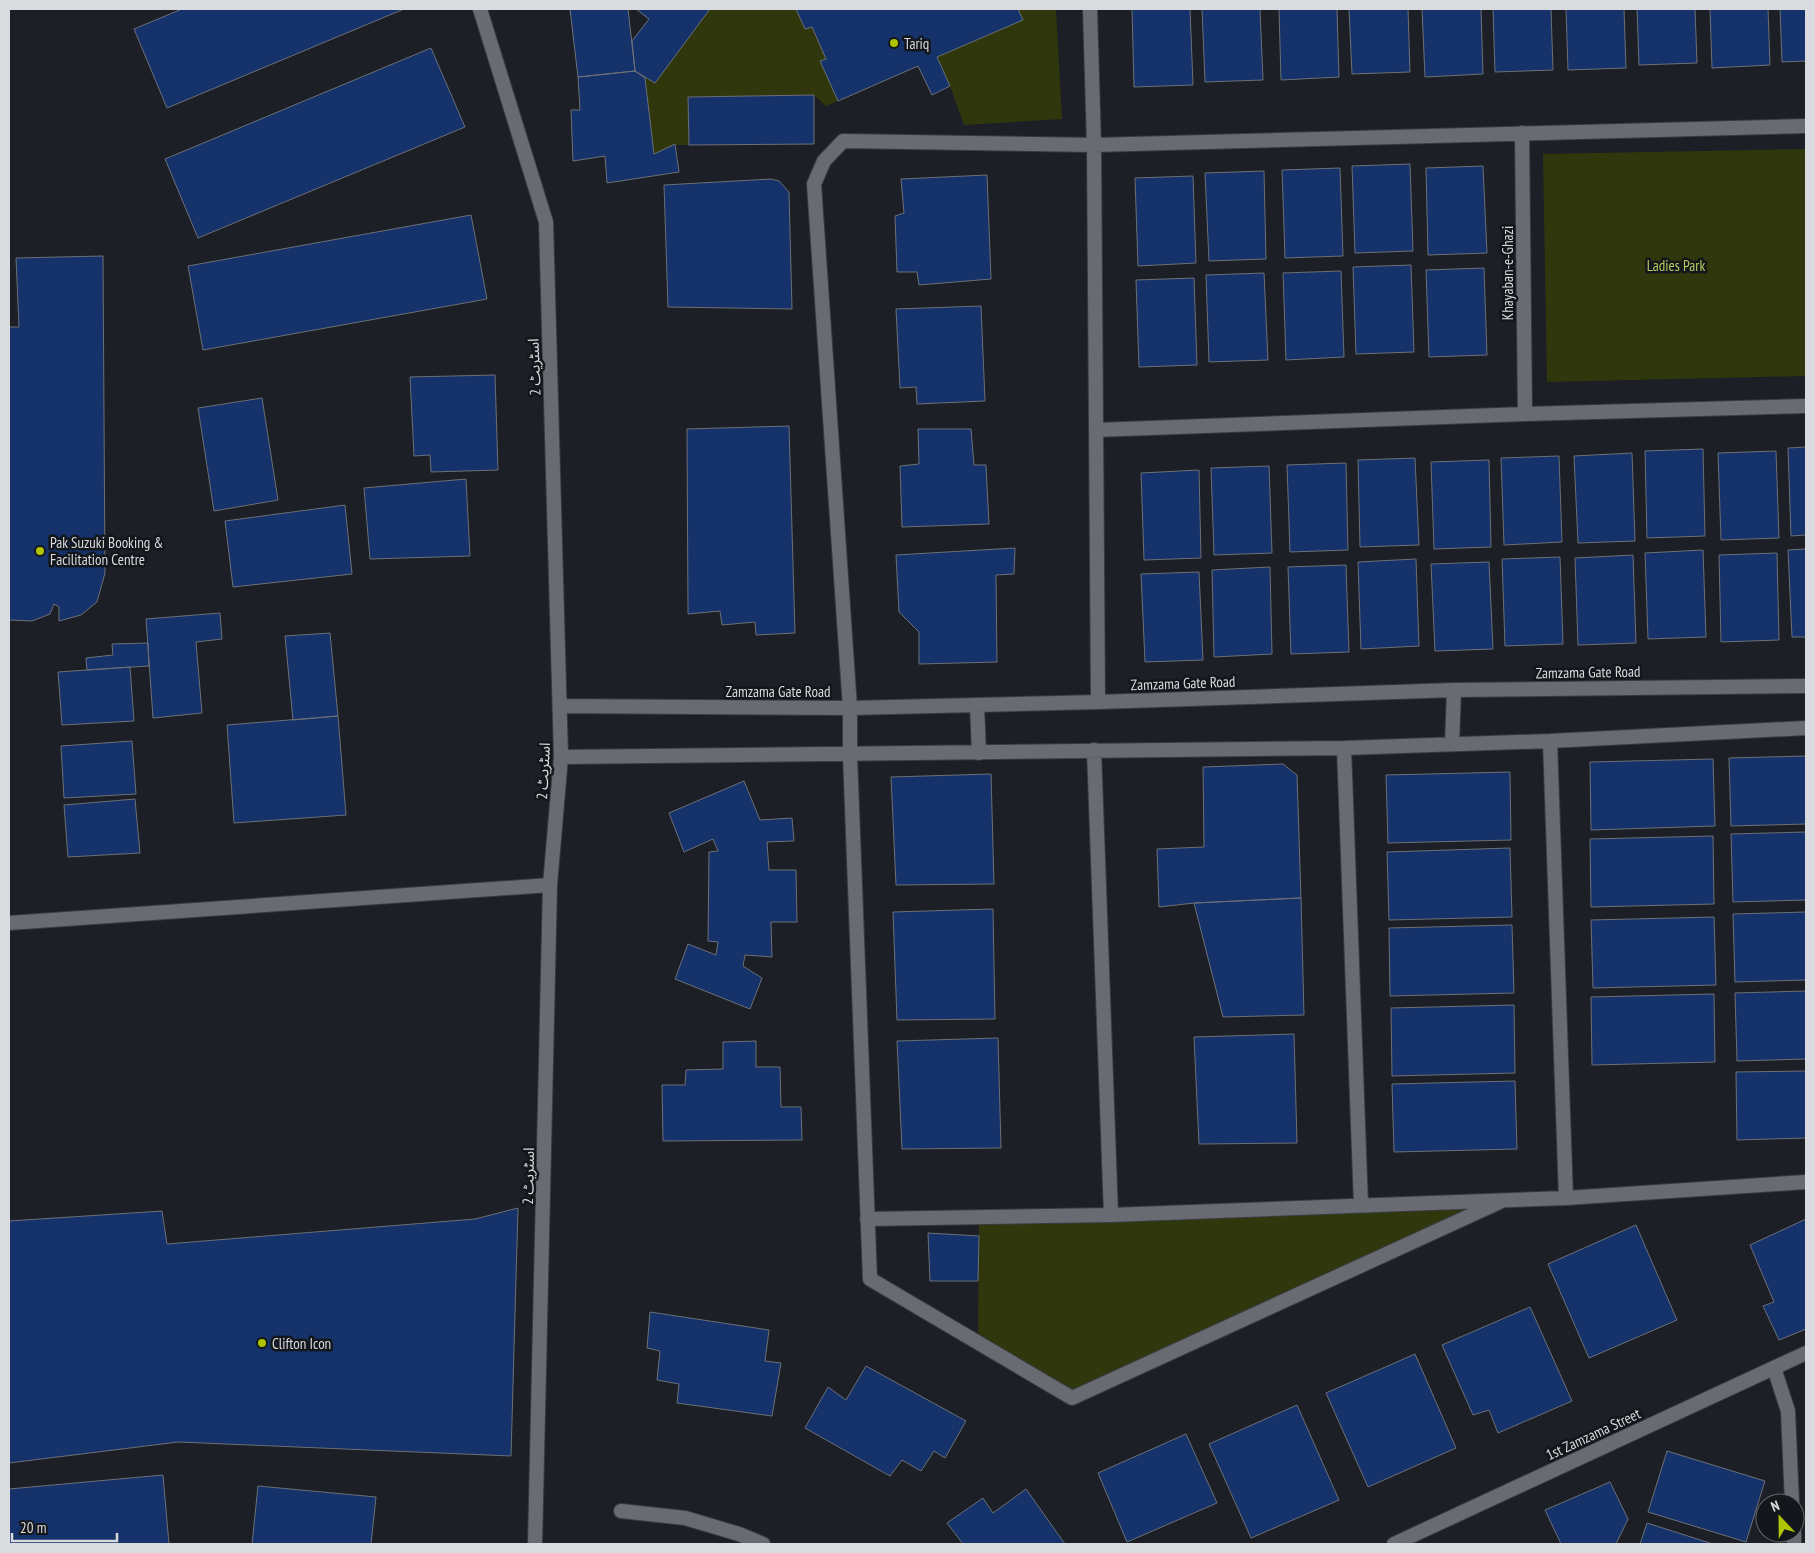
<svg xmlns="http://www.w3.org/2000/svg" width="1815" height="1553" font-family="'PT Sans Narrow','Noto Sans Arabic',sans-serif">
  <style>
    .green { fill: #31370d }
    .building { fill: #15326a; stroke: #6c7077 }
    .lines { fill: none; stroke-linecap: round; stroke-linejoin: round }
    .service-casing { stroke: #393b40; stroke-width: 16 }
    .minor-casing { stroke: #393b40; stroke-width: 16 }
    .tertiary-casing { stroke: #393b40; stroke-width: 16 }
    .service { stroke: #686c72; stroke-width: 14 }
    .minor { stroke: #686c72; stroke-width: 14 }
    .tertiary { stroke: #686c72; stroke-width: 14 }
    .poi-dot { fill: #b0c501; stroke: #13161b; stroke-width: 2 }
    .labels { text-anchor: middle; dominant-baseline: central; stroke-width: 5; stroke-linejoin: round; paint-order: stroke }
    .poi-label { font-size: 15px; fill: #d9dbdf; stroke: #13161b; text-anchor: start }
    .park-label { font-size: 15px; fill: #b8ca5e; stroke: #13161b }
    .street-label { font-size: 15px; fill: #d9dbdf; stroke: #13161b }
  </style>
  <rect width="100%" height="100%" fill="#1c1f25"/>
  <path class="green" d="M710,9H796L805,29L812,27L826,59L820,61L838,101L826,106L814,95L688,97L689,145H675L654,154L645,78L655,83Z
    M1018,9H1056L1062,119L964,125L950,86L937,57L1023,20Z
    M1806,149V376L1547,382L1543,154Z
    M1502,1201L1072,1398L978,1343L979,1217Z"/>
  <path class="building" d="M182,9H404L167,108L134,29Z
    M570,9H628L635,71L578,77Z
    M636,9H710L655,83L635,71L632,41L649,19Z
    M796,9H1018L1023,20L937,57L950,86L932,95L918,66L838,101L820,61L826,59L812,27L805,29Z
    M1132,9H1190L1193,85L1134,87Z
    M1202,9H1260L1263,80L1205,82Z
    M1279,9H1337L1339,77L1281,80Z
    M1349,9H1408L1410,72L1352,74Z
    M1422,9H1481L1483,74L1425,77Z
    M1493,9H1551L1553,70L1495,72Z
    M1566,9H1624L1626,68L1568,70Z
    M1637,9H1695L1697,63L1639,65Z
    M1710,9H1768L1770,65L1712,68Z
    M1780,9H1806V61L1782,62Z
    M431,48L465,127L198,238L165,159Z
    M635,71L645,78L654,154L675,144L679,172L607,183L605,156L573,161L571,110H580L578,77Z
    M814,95V144L689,145L688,97Z
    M1410,164L1413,251L1355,253L1352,166Z
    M1483,166L1487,253L1428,255L1426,168Z
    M1340,168L1343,256L1285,258L1282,170Z
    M1264,171L1266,259L1209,261L1205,173Z
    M987,175L991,279L919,285L917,272H897L895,216L904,213L901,179Z
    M1193,176L1196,263L1138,266L1135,178Z
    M771,179L779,181L789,192L792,309L668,307L664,185Z
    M471,215L487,299L203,350L188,266Z
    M103,256L105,573L97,602L81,615L59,621V607L54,604L50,614L32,621L9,620V327H19L16,258Z
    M1411,265L1414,352L1356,354L1353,267Z
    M1484,268L1487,355L1429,357L1426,270Z
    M1341,271L1344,357L1286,360L1283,273Z
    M1264,273L1268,360L1209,362L1206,275Z
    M1194,278L1197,365L1139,367L1136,280Z
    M981,306L985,401L917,404L916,387L900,388L896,309Z
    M495,375L498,470L431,472L430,455L414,456L410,377Z
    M262,398L278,500L214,511L198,408Z
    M789,426L795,633L756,635L755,622L722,625L720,611L688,614L687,429Z
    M918,429H971L974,465H986L989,524L902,527L900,466L919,464Z
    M1806,447V535L1791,536L1788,448Z
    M1703,449L1705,536L1647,538L1645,451Z
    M1776,451L1779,538L1721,540L1718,453Z
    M1632,453L1635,541L1578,543L1574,456Z
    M1559,456L1562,542L1504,545L1501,458Z
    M1415,458L1419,545L1360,547L1358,460Z
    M1489,460L1491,547L1434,549L1431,462Z
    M1346,463L1348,550L1290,552L1287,465Z
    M1269,466L1272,553L1214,555L1211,468Z
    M1199,470L1201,558L1144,560L1141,473Z
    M466,479L470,556L370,559L364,488Z
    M345,505L352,574L233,587L225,521Z
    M1015,548L1014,574L996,575L997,662L919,664V632L899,612L896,555Z
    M1806,549V637H1792L1788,550Z
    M1703,550L1706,637L1648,639L1645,553Z
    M1777,553L1779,640L1721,642L1719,555Z
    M1633,555L1636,643L1578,645L1575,558Z
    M1560,557L1563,644L1505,646L1502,559Z
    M1416,559L1419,646L1361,649L1358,562Z
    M1489,562L1493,649L1435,651L1431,564Z
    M1346,565L1349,652L1291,654L1288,567Z
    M1270,567L1272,654L1214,657L1212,570Z
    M1199,572L1203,660L1145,662L1141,574Z
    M220,613L222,639L196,642L202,713L153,718L146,619Z
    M330,633L338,716L293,720L285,636Z
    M148,643L149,666L87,670L86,658L113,655L112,644Z
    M130,667L134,721L62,725L58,672Z
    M338,716L346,815L234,823L227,725Z
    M132,741L136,794L64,798L61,746Z
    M1806,756V824L1731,826L1729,758Z
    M1713,759L1715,826L1591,830L1590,762Z
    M1283,764L1297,775L1301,898L1194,903L1159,907L1157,849L1204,847L1203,767Z
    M1510,772L1511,840L1388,843L1386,775Z
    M991,774L994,884L896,885L891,777Z
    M744,781L760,820L792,818L794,841L767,842L769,870H796L797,922H771L772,957L745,955L743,966L762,978L750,1009L675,979L688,944L716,955L718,942L708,941L709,852L718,851L713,839L684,852L669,813Z
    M135,799L140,853L68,857L64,805Z
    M1806,832V900L1733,902L1731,834Z
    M1713,836L1714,904L1591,907L1590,839Z
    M1510,848L1512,917L1389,920L1387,852Z
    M1301,898L1304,1015L1223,1017L1194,903Z
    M993,909L995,1019L897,1020L893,912Z
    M1806,912V980L1735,982L1733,914Z
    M1714,917L1716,985L1593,988L1591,920Z
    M1512,925L1514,993L1390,996L1389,928Z
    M1806,991V1059L1737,1061L1735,993Z
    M1714,994L1715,1062L1592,1065L1591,997Z
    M1514,1005L1515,1073L1392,1076L1391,1008Z
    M1294,1034L1297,1143L1199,1144L1194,1037Z
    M998,1038L1001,1148L902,1149L897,1041Z
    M756,1041V1067H780L781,1107H801L802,1140L663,1141L662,1085H685L686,1070L723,1069V1042Z
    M1806,1071V1138L1737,1140L1736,1072Z
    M1515,1081L1517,1149L1394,1152L1392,1084Z
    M518,1208L511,1456L178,1442L9,1463V1221L162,1211L167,1244L475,1219Z
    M1806,1219V1329L1779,1340L1763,1306L1774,1302L1750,1245Z
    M1636,1225L1677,1320L1589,1358L1548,1264Z
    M928,1233L979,1236L978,1281H930Z
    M1530,1307L1572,1401L1498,1433L1489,1410L1473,1415L1442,1345Z
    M650,1312L769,1330L765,1361L781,1363L772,1416L677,1403L679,1384L657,1380L660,1351L647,1348Z
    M1415,1354L1456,1448L1368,1487L1326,1393Z
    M866,1366L966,1421L945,1458L934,1451L921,1471L902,1460L890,1476L805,1428L828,1387L846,1400Z
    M1297,1405L1339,1500L1251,1538L1209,1444Z
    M1186,1434L1217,1503L1127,1542L1098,1473Z
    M1667,1451L1765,1481L1746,1542L1648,1512Z
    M163,1475L169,1544H9V1489Z
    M1610,1482L1628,1519L1616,1544H1561L1545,1510Z
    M258,1486L376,1497L371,1544H252Z
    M1026,1489L1065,1544H963L947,1523L983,1498L993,1513Z
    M1647,1523L1713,1544H1640Z"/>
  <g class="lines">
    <g class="service-casing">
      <path id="service" d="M621,1511L685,1518L739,1534L763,1544"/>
    </g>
    <g class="minor-casing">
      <path id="minor" d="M480,9L546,222L561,757L550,885L535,1544
        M1090,9L1094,145L1098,702
        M1522,133L1525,414
        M1096,430L1525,414L1806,406
        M977,705L979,753
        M560,706L850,708L1098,702L1454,690L1806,686
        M1550,741L1566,1198
        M1452,744L1454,690
        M1344,748L1361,1205
        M1094,750L1111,1215
        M561,757L1344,748L1550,741L1806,728
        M9,923L550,885
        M1502,1201L1072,1398L870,1279L850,755V708L814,184L824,161L843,141L1094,145L1806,126
        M867,1219L1111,1215L1566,1198L1806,1182
        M1774,1368L1788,1411L1792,1503
        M1794,1533V1544"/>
    </g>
    <g class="tertiary-casing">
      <path id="tertiary" d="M1394,1544L1806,1353"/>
    </g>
    <use href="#service" class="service"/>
    <use href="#minor" class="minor"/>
    <use href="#tertiary" class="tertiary"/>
  </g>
  <g class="poi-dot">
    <circle cx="894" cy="43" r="5"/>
    <circle cx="40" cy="551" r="5"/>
    <circle cx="262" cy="1343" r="5"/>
  </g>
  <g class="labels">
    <g class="poi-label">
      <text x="904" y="43">Tariq</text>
      <text x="50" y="542">Pak Suzuki Booking &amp;<tspan x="50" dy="17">Facilitation Centre</tspan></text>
      <text x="272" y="1343">Clifton Icon</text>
    </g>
    <g class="park-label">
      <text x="1676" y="265">Ladies Park</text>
    </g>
    <g class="street-label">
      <text transform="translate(1507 273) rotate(-90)">Khayaban-e-Ghazi</text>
      <text transform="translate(534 367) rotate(-92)">اسٹریٹ 2</text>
      <text transform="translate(1588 672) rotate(-1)">Zamzama Gate Road</text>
      <text transform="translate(1183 683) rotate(-2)">Zamzama Gate Road</text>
      <text x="778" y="691">Zamzama Gate Road</text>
      <text transform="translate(543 771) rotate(-87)">اسٹریٹ 2</text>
      <text transform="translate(528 1176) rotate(-89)">اسٹریٹ 2</text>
      <text transform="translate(1593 1434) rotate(-25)">1st Zamzama Street</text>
    </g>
  </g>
  <rect width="1815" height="1553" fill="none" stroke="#d9dbdf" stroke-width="20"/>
  <g transform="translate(1780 1518) rotate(338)"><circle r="24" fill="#13161b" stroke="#626569"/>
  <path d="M0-4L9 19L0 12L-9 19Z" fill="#b0c501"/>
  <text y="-8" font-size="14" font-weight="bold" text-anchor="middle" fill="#d9dbdf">N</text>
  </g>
  <path d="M12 1533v8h105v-8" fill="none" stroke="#d9dbdf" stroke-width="2.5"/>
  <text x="20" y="1533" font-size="15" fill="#d9dbdf" stroke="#13161b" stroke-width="4" paint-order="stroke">20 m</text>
</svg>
